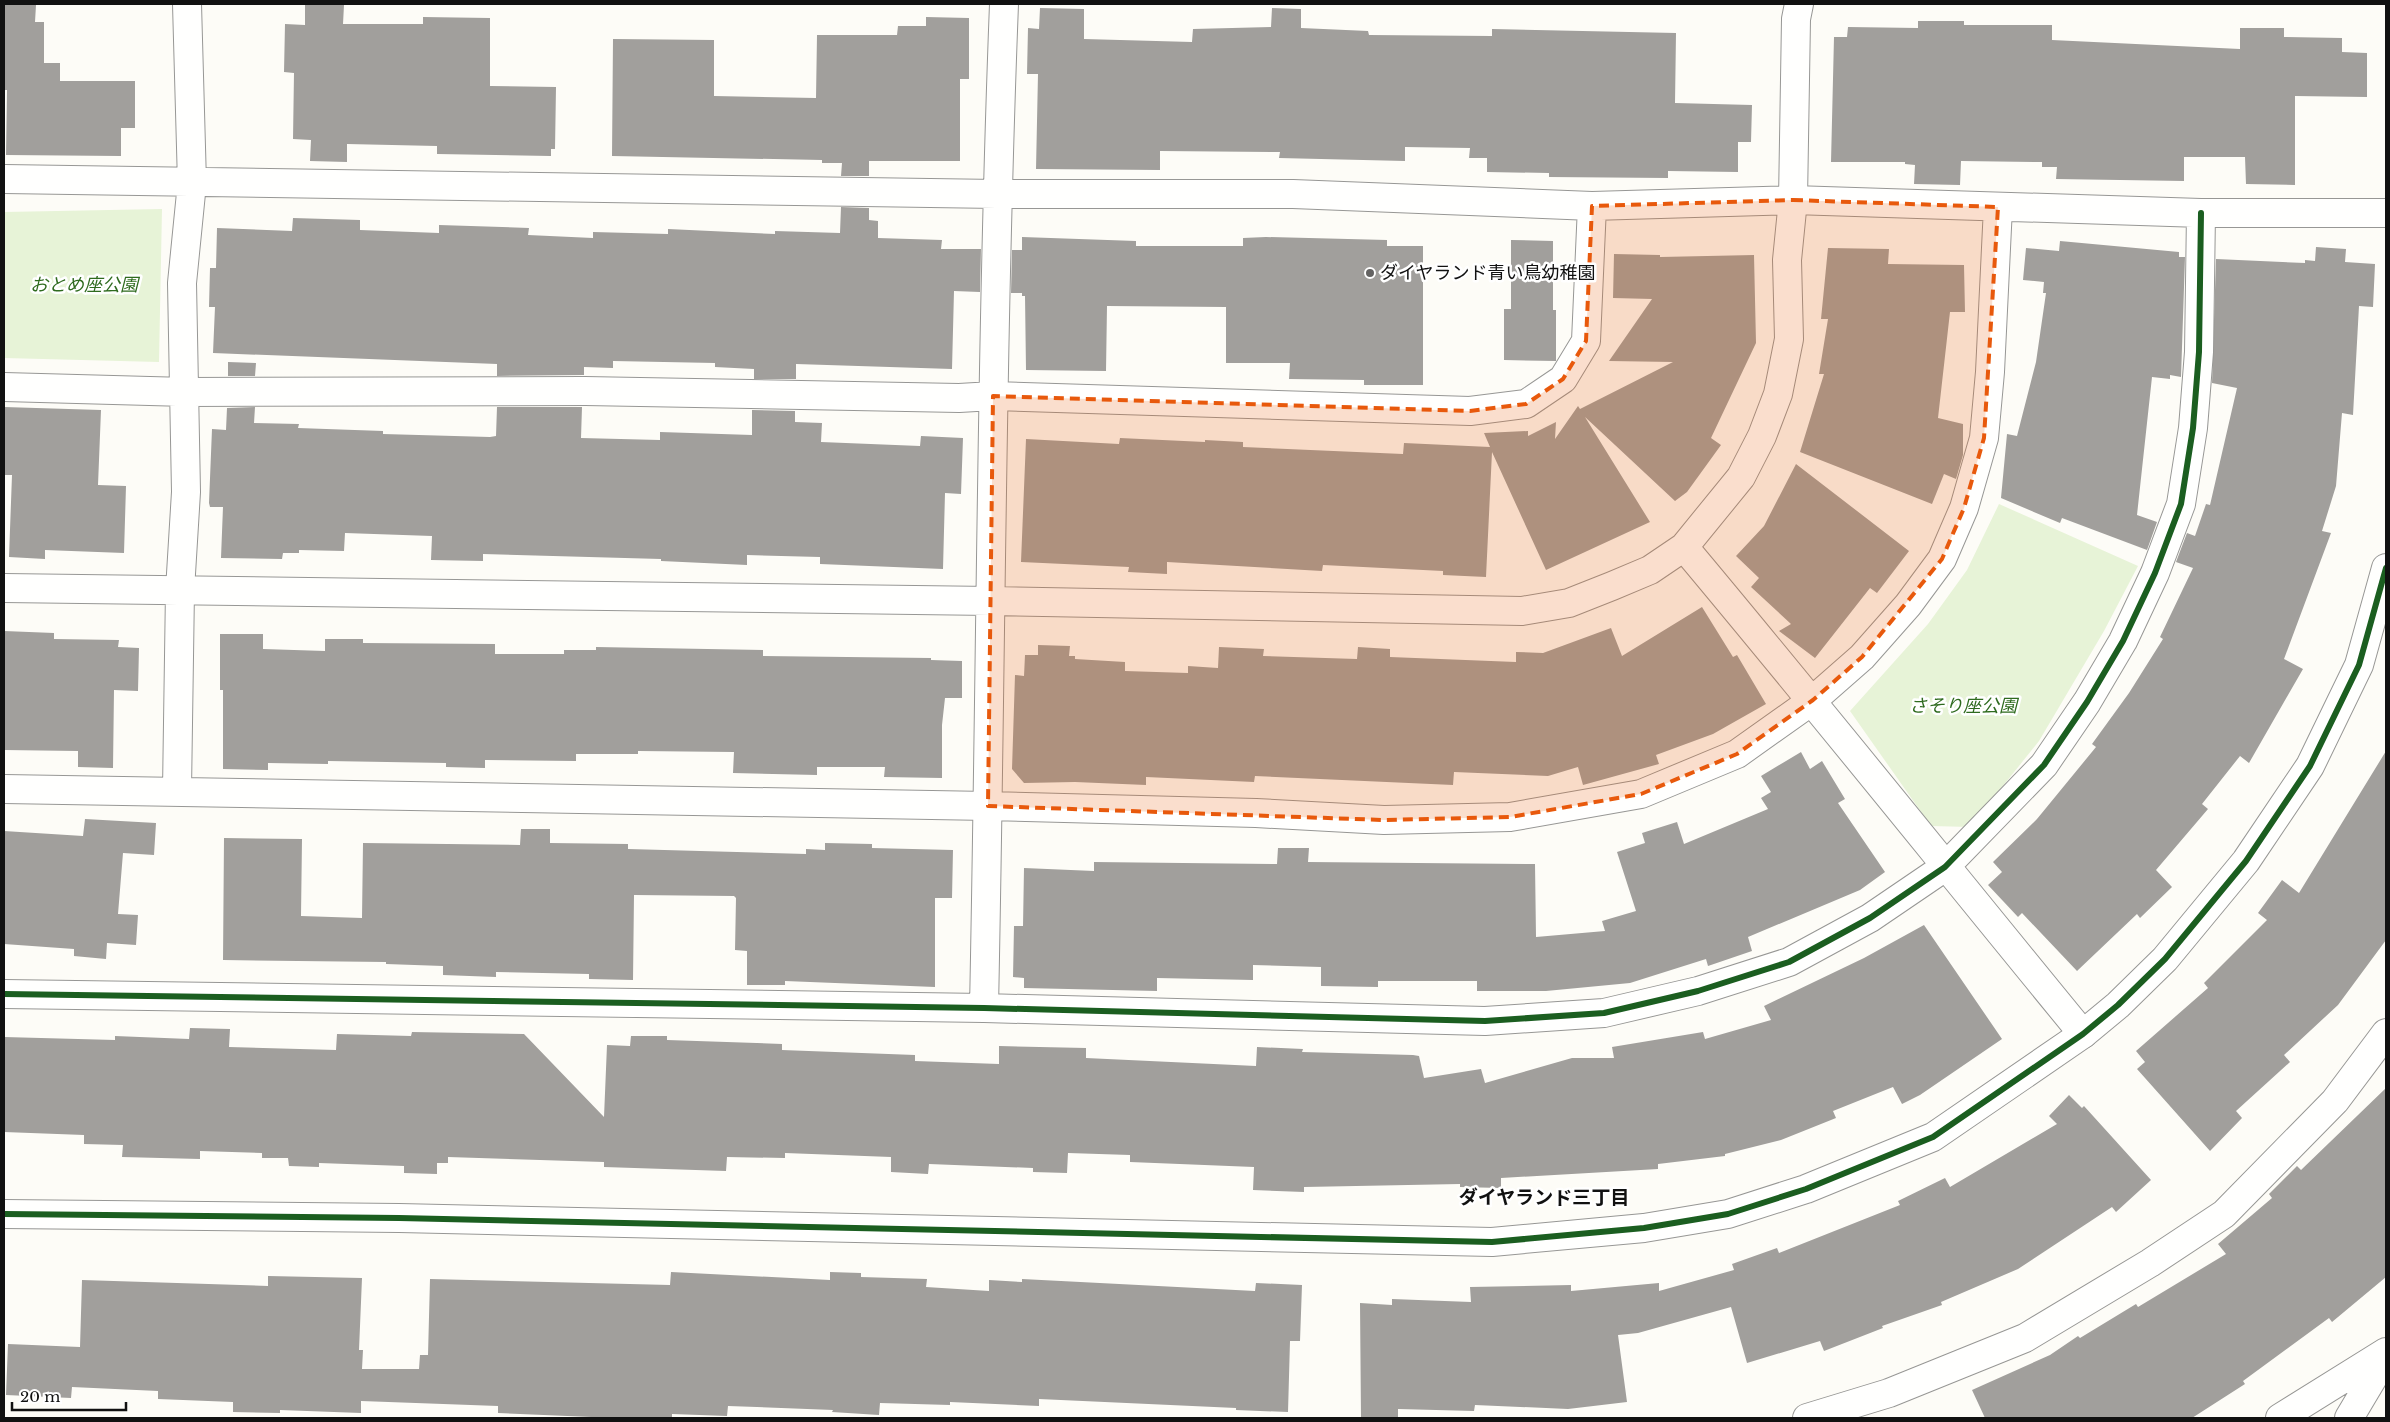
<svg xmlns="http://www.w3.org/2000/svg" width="2390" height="1422" font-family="'Libre Baskerville','Noto Sans JP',serif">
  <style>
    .green { fill: #e7f3d7 }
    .building { fill: #a19f9c }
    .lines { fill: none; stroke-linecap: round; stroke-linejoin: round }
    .minor-casing { stroke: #979795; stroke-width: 30 }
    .tertiary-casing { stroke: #979795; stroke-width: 30 }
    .minor { stroke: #fffffe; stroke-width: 28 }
    .tertiary { stroke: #fffffe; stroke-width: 28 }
    .cycleway-casing { stroke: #fff; stroke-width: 9 }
    .cycleway { stroke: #1b5e20; stroke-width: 6 }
    .marked { fill: #e8590c; fill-opacity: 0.2; stroke: #e8590c; stroke-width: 4; stroke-dasharray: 10 6; stroke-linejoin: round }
    .poi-dot { fill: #646362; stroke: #fff; stroke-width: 2 }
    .labels { text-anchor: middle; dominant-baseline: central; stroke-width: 5; stroke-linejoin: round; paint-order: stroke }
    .poi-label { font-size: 18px; fill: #111; stroke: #fff; text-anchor: start }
    .park-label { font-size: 18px; font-style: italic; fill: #2f6b1f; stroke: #fff }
    .neighbourhood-label { font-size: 19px; font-weight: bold; fill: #111; stroke: #fff }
  </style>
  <rect width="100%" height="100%" fill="#fdfcf7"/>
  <path class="green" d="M162,209L159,362L4,358V212Z
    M1999,504L2138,566L2104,631L2039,741L1970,827L1931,826L1850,711L1928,624L1967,570Z"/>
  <path class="building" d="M4,5H36L35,22H44V63H60V81H135V128H121V156L6,155L7,90H4Z
    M305,5H344L343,24H423V17L490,18V86L556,87L555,149H551V156L437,154V146L347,144V162L310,161L311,140L293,139L294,73L284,72L285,24L305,25Z
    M1040,8L1084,9V39L1192,42L1193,29L1271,27L1272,8L1301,9V28L1368,31L1369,35L1492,36V29L1676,33L1675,103L1752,105L1751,142H1738V172L1668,171V178L1549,177V173L1487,172V158H1469L1470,148L1405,147V161L1279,158L1280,152L1160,151V170L1036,169L1038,74H1027L1028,28L1039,29Z
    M926,17L969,18V79H960V161H869V176H841L842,163H822V160L612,156L613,39L714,40V96L816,98L817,35H897L898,26H926Z
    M1918,21H1964V25H2052V40L2240,49V28H2284V37L2342,38V52L2367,53V97L2295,96V185L2246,184L2245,157H2184V181L2056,179L2057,167H2042V162L1961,161L1960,185L1914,184L1915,165L1905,164V162H1831L1834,37H1847L1848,27L1918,28Z
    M841,207L869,208V220L878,221V238L942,240L941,249H981L980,292L954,291L952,369L796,364V379H754V369L715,367V363L613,361V368L584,367V375L497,376V364L213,353L215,307H209L210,268H216L217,228L292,231L293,218L360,220V230L439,233V225L529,228L528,235L593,238V232L668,234V229L775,234V231L840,233Z
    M1022,237L1136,241V246H1243V238L1266,237L1387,240V246H1423V385H1364V380L1289,379L1290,363H1226V307L1107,306L1106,371L1026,370L1025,296H1022V293H1011L1012,250H1022Z
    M1511,240L1553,241V310H1556V361L1504,360V309H1511Z
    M2060,241L2179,252V257H2185L2181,377L2170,375V379L2152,377L2137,515L2157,522L2147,550L2062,518L2060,523L2001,498L2007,434L2017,436L2036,362L2046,293H2043L2044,282L2023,280L2026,248L2059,251Z
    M2316,247L2346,249L2345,262L2375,264L2373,307L2359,306L2353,415L2342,413L2336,486L2322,531L2331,533L2284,659L2303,669L2249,763L2240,756L2202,804L2208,809L2156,870L2172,887L2140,918L2137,914L2077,971L2022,913L2018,917L1988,885L2002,872L1993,862L2037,819L2096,747L2092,744L2129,693L2163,639L2160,637L2193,568L2176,562L2187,533L2195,536L2206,504L2210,505L2237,388L2212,383L2216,259L2305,263V260L2315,261Z
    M1828,248L1889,249L1888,264L1964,265L1965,312H1950L1938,418L1963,424V455L1956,479L1944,474L1932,504L1800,452L1824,374H1819L1828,319H1821Z
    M1614,254L1660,255V257L1754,255L1756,343L1711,438L1721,445L1687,492L1675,501L1585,417L1650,522L1546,570L1492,452L1486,577L1443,575V571L1323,565L1322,571L1167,562V574L1128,572L1129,567L1021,562L1026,439L1119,444L1120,438L1205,442V440L1243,442V447L1403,454L1404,443L1490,447L1484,433L1528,431V436L1556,422L1555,439L1578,406L1580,409L1673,362L1609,361L1652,299L1613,298Z
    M228,362L256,363L255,376H228Z
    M4,407L101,410L98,485L126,486L124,553L45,550V559L9,557L12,475H4Z
    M255,407L254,423L299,424L298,428L383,431V434L490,437L496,436L497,407H582L581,438L660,440V432L752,435V410L795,411V422L822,423L821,442L920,446L921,436L963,438L961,494L945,493L943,569L820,564V557L747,555V565L661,561V559L483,554V561L431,560L432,536L345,533L344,551L299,550V553H283L282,559L221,558L223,507H210L209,503L212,429L226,430L227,408Z
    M1796,464L1909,551L1877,593L1870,588L1815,658L1779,631L1791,624L1751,587L1759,578L1736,556L1764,526Z
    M1702,607L1733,657L1737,655L1766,704L1713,734L1656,755L1659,764L1583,785L1578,767L1548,776L1454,772L1453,785L1255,776L1254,782L1146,777V785L1075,782L1024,783L1012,769L1015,675L1024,676L1025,655H1038V645L1070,646L1069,656H1075V659L1125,662V671L1188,673V666L1218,668L1219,647L1264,649L1263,656L1357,659L1358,647L1390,649V657L1516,662V652L1543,653L1611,628L1622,656Z
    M4,631L54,633V639L119,640L118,647L139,648L138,691L114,690L113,768L78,767V751L4,750Z
    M220,634H263V649L325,651V639H363V643L495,644V654H564V650H596V647L763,650V656L931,658V660L962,661V698H945L942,725V778L884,777L885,767H817V775L733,773L734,752L638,751V754H576V761L485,760V768L446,767V763L328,761V764L268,763V770L223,769V690H220Z
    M2386,751V940L2338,1005L2284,1055L2290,1062L2236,1111L2242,1118L2210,1151L2137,1069L2145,1062L2136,1051L2208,988L2204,983L2267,920L2258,913L2282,880L2299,893Z
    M1801,752L1810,769L1822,761L1845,799L1838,803L1885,872L1860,890L1748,937L1752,951L1708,966L1706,959L1630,983L1546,991H1477V981H1378V987L1321,986V967L1253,965V980L1157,978V991L1024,988V978L1013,977L1014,926H1023L1024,868L1094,871V862L1277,864L1278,848H1309L1308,862L1535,864L1536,937L1605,931L1602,921L1636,911L1617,852L1645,843L1642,833L1677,822L1684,844L1768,809L1761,798L1771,792L1761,776Z
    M85,819L156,823L154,855L123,853L118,914L138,915L136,945L107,943L106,959L74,956V949L4,944V831L83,836Z
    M521,829H550V843L628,844V849L806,854V849L825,850V843L872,844V848L953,850L952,898H935V987L785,981V985H747V951L735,950L736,898L734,896L634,895L633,980L589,979V974L496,972V977L443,975V966L386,964V962L223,960L224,838L302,839L301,916L362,918L363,843L520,845Z
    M1924,925L2002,1039L1920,1095L1902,1104L1893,1087L1833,1111L1836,1118L1781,1140L1725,1154V1156L1658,1164V1169L1501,1178V1188L1460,1187V1184L1304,1187V1192L1253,1190L1254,1167L1130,1162V1155L1068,1153L1067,1173L1033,1172V1168L929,1164L928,1174L891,1172V1157L785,1153V1158L727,1157L726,1171L604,1167V1162L448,1157V1163H437V1174L404,1173V1166L319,1163V1167L289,1166L288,1158H262V1153L200,1151V1159L122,1157L123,1145L84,1144V1135L4,1132V1037L115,1040V1036L189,1039L190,1028L230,1029L229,1047L336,1050L337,1034L411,1036L412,1032L524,1034L604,1117L607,1045L630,1046L631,1036H667V1040L782,1044V1050L915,1055V1061L999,1064V1046L1086,1048V1058L1256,1066L1257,1047L1303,1049L1302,1052L1413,1055L1419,1056L1424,1078L1481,1069L1485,1083L1572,1058H1614L1612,1047L1703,1032L1705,1039L1771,1020L1764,1006L1864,958Z
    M2386,1088V1277L2332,1322L2329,1318L2243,1381L2245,1384L2192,1418H1985L1972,1390L2050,1355L2078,1336L2080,1338L2136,1304L2138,1307L2226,1254L2218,1244L2272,1198L2269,1194L2297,1166L2301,1170Z
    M2069,1095L2082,1108L2084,1106L2151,1180L2116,1212L2112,1207L2018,1269L1941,1302L1942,1305L1882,1326L1883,1328L1824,1351L1820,1341L1747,1363L1731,1307L1638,1333L1618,1335L1627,1402L1568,1409L1475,1405L1474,1411L1398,1409V1418H1361L1360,1303L1392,1305V1299L1471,1302L1470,1287L1571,1285V1291L1659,1283V1291L1734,1270L1732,1264L1777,1248L1779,1253L1900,1205L1898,1201L1945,1178L1950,1187L2057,1124L2049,1116Z
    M671,1272L830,1280V1272L861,1273V1277L927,1279L926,1287L989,1291V1280L1022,1282V1279L1255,1291L1256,1283L1302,1285L1300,1341H1290L1288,1412L1236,1410V1408L1039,1399V1406L950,1402V1405L880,1403L879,1415L832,1412L833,1410L728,1406L727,1416L672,1414V1418H615L498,1413V1406L361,1401V1413L280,1410V1413L233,1412V1402L158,1399V1391L72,1387L71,1398L6,1395L8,1344L80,1347L82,1280L268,1286V1276L362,1278L359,1350H363L362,1369H419L420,1355H428L430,1279L670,1285Z"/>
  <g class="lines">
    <g class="minor-casing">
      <path id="minor" d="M4,179L997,194H1293L1592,206L1793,200L2201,213H2386
        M4,387L186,392L585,391L959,398L993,396L1470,411L1526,404L1563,379L1586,341L1592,206
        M1684,547C1819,708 1950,872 2083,1034
        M4,588L991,601L1522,611L1569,603L1612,586L1650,570L1684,547L1741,477L1762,436L1778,394L1789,339L1787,260L1793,200L1796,19L1799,4
        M4,789L988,806L1256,813L1384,820L1510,817L1641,794L1737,754L1813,700L1862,657L1908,605L1942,559L1964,508L1984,438L1990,372L1998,207
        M177,790L180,590L186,492L182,283L192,183L187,4
        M4,994L984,1008L1485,1021L1604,1013L1698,991L1789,962L1870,918L1945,867L2044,765L2087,702L2123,641L2155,573L2181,504L2193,428L2199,352L2201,213
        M984,1008C991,673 991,338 1004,4
        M1807,1418L1889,1393L2025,1338L2150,1263L2224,1214L2335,1101L2386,1033
        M2280,1418L2386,1352
        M2349,1418L2386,1356"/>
    </g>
    <g class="tertiary-casing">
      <path id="tertiary" d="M4,1214L399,1218L1492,1242L1644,1228L1728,1214L1806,1189L1933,1137L2083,1034L2118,1005L2165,959L2246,861L2310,766L2359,665L2386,568"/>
    </g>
    <use href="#minor" class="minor"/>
    <use href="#tertiary" class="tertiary"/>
    <g class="cycleway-casing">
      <path id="cycleway" d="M4,994L984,1008L1485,1021L1604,1013L1698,991L1789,962L1870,918L1945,867L2044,765L2087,702L2123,641L2155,573L2181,504L2193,428L2199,352L2201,213
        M4,1214L399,1218L1492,1242L1644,1228L1728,1214L1806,1189L1933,1137L2083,1034L2118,1005L2165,959L2246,861L2310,766L2359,665L2386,568"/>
    </g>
    <use href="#cycleway" class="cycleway"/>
  </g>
  <path class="marked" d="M1793,200L1998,207L1984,438L1964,508L1942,559L1862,657L1813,700L1737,754L1641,794L1510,817L1384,820L988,806L993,396L1470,411L1526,404L1563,379L1586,341L1592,206Z"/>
  <circle class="poi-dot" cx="1370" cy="273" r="5"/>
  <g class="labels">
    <g class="poi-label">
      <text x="1380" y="273">ダイヤランド青い鳥幼稚園</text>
    </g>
    <g class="park-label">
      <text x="84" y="285">おとめ座公園</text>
      <text x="1963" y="706">さそり座公園</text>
    </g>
    <g class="neighbourhood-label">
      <text x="1544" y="1197">ダイヤランド三丁目</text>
    </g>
  </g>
  <rect width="2390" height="1422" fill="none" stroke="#111111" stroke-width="10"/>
  <path d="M12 1402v8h114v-8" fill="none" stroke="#111111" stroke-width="2.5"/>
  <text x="20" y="1402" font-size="15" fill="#111111" stroke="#ffffff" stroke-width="4" paint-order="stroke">20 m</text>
</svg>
